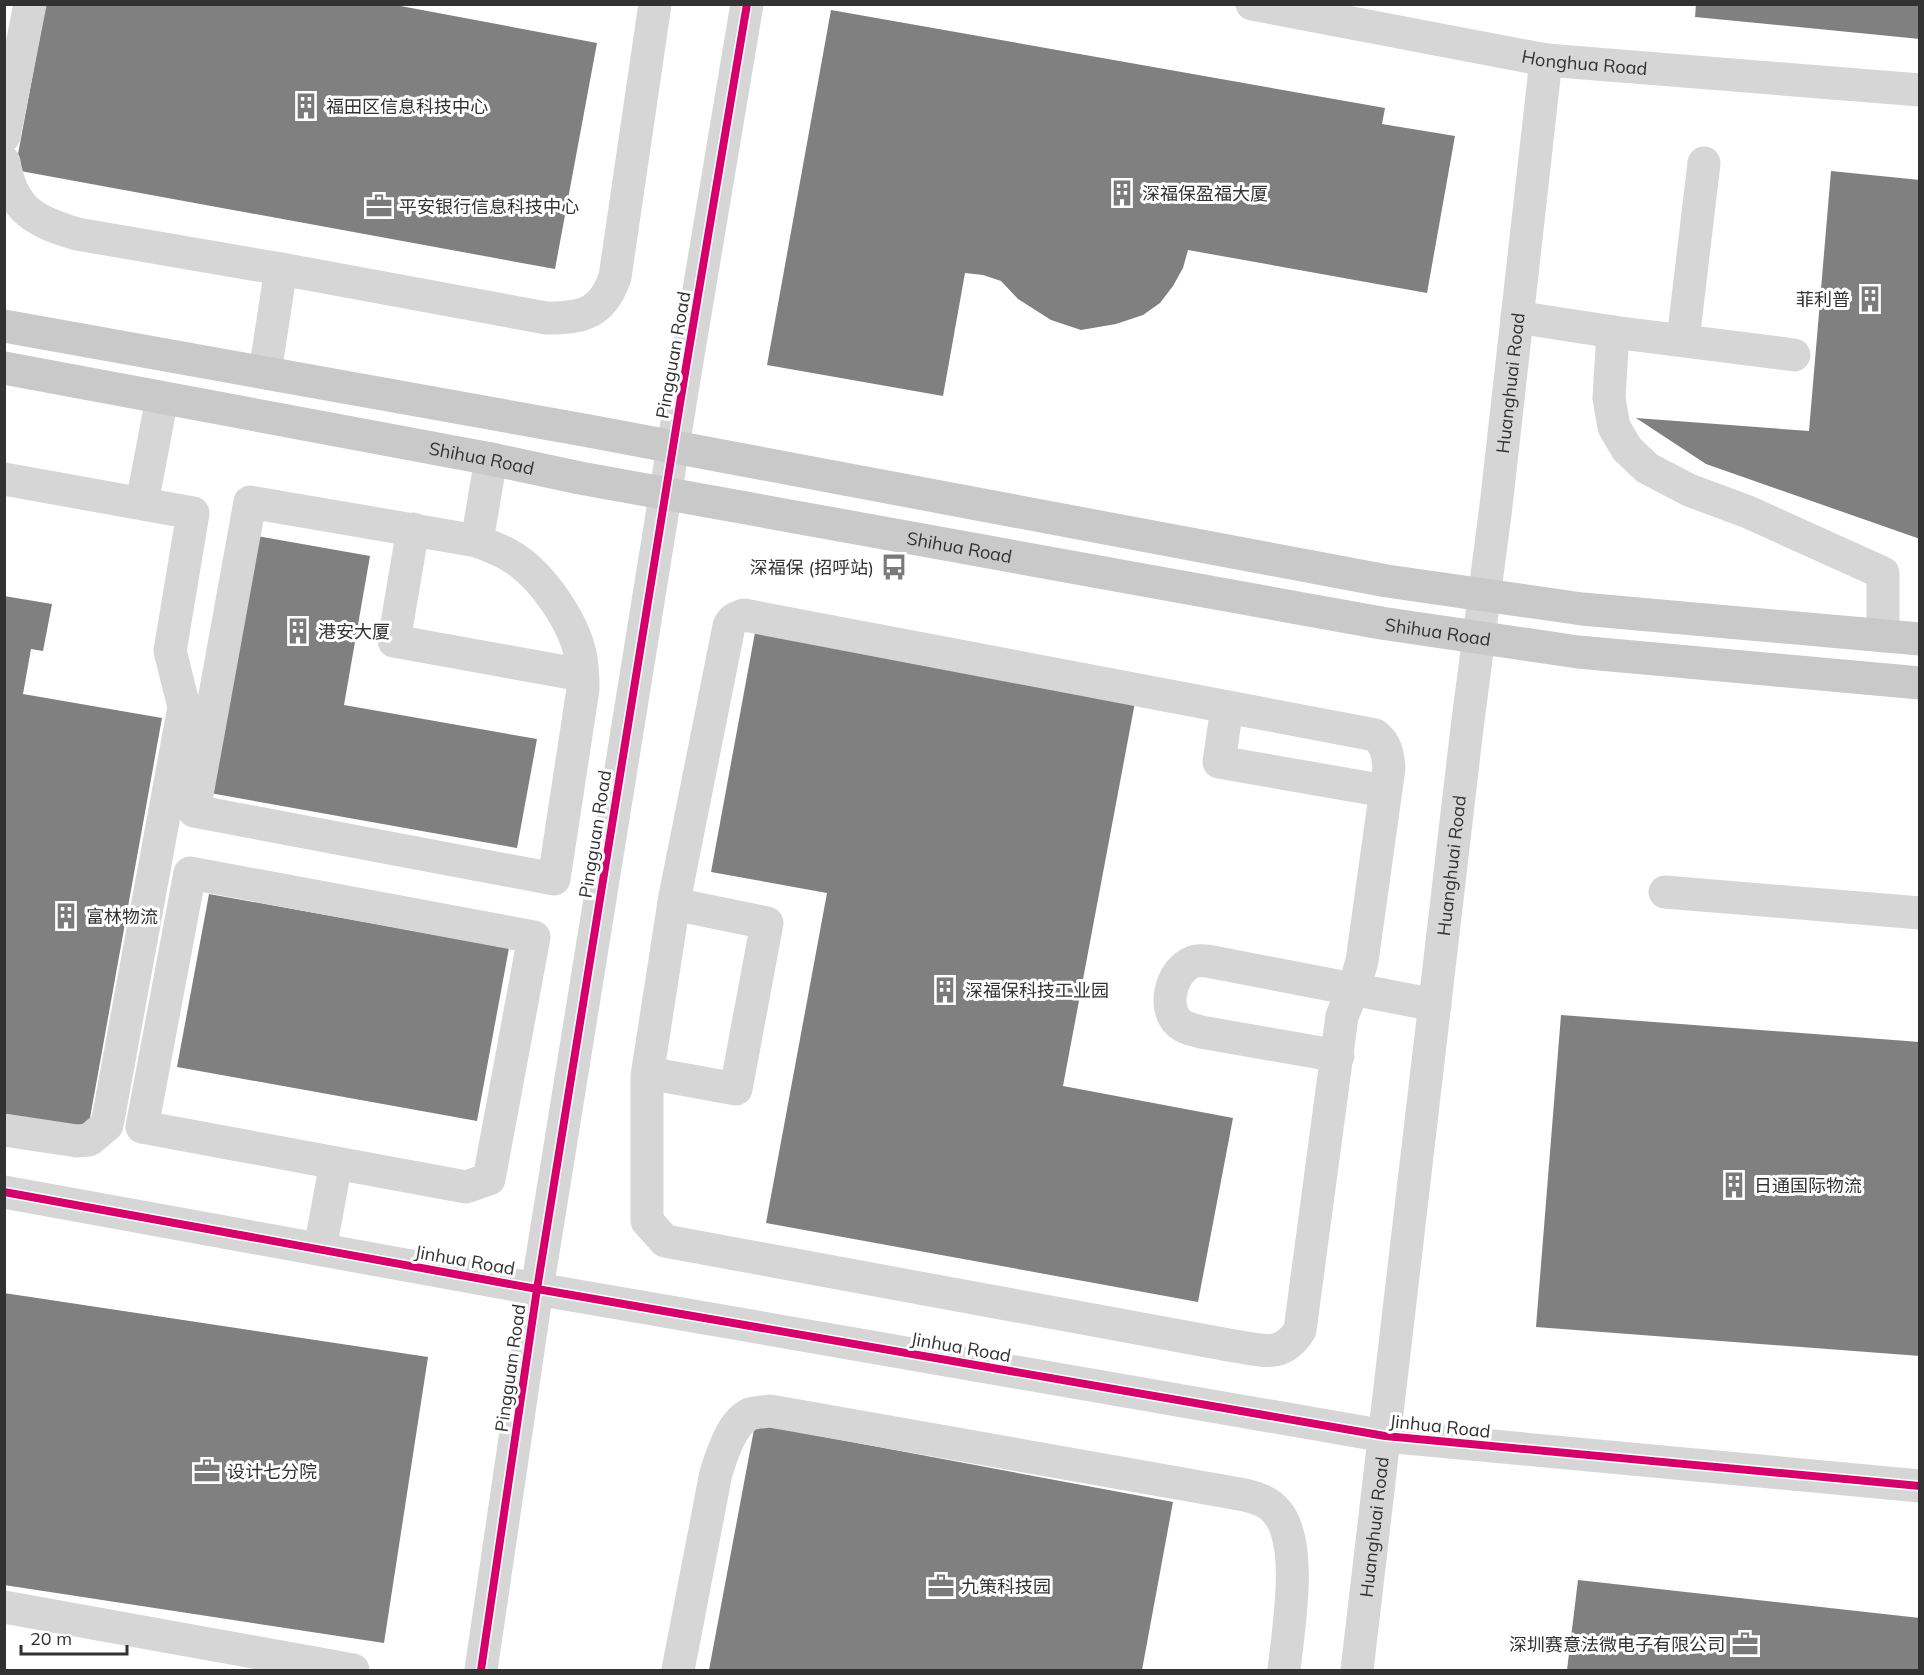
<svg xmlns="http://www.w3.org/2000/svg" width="1924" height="1675" font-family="Mulish,'Noto Sans SC',sans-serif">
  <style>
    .building { fill: #808080 }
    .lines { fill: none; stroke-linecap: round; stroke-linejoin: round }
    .minor { stroke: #d6d6d6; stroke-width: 33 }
    .major { stroke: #c9c9c9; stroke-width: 33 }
    .cycleway-casing { stroke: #fff; stroke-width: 11 }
    .cycleway { stroke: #d6006c; stroke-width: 8 }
    .labels { text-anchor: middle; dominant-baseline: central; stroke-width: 6; stroke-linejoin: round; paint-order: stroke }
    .street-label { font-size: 18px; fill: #323232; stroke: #fff }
    .poi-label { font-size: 18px; fill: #323232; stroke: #fff; text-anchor: start }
  </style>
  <rect width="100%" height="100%" fill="#fff"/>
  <path class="building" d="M46,4H390L597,43L555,269L15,170Z
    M1696,4H1920V39L1695,17Z
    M831,10L1385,108L1382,124L1455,136L1427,293L1188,250L1183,268L1173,286L1160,303L1143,315L1116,324L1081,330L1051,320L1018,299L1001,281L983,275L965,273L943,396L767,365Z
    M1831,171L1920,180V539L1706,464L1636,418L1809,431Z
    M257,536L370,556L344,705L537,739L517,848L210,793Z
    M4,596L52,604L43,651L31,649L23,694L162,718L88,1129L4,1114Z
    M756,627L1136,697L1063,1086L1233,1118L1198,1302L766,1223L827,893L711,872Z
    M209,894L509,948L477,1121L177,1067Z
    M1561,1015L1920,1042V1356L1536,1327Z
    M4,1293L428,1357L384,1643L4,1585Z
    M755,1424L1173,1502L1142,1670H709Z
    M1578,1580L1920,1618V1670H1567Z"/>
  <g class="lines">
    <g class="minor">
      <path id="s1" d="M1252,4L1546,60L1920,90"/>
      <path d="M4,136L30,4"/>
      <path d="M4,162C12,210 34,221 77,234L281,269L546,318C583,318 602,314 615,277L655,4"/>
      <path d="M1517,317L1613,332L1794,355"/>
      <path d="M1613,332L1609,398L1614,427L1627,449L1647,468L1689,490L1748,512L1883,573V636"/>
      <path d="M1683,340L1704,163"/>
      <path d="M265,372L281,269"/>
      <path d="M4,479L193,513L170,651L184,707L107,1125L89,1140L77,1141L4,1130"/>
      <path d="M250,502L477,541C487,545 498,549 507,554C541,572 579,627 582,666C583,674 583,682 583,689L554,879L194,811Z"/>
      <path d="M142,503L162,398"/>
      <path d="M413,529L394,641L582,675"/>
      <path d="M477,541L491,459"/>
      <path d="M744,615L1375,735C1386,743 1388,755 1389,768L1362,961L1354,988L1342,1016L1300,1330C1282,1359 1263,1350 1234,1346L665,1241L647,1221V1076L675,896L729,626C732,619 737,617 744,615Z"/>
      <path d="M1227,707L1219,762L1385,791"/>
      <path d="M1665,892L1920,913"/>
      <path d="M1338,1056L1201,1032C1196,1030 1188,1029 1183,1026C1160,1013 1170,970 1193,962C1197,960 1203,961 1207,961L1435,1005"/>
      <path d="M648,1073L736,1089L767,923L674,904"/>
      <path d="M4,1192L537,1289L1385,1436L1920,1486"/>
      <path d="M320,1249L336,1163L466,1187L489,1179L534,937L190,873L142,1127L336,1163"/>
      <path d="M4,1607L353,1670"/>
      <path d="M481,1670L537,1289L683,385L747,4"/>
      <path d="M678,1670L716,1473C722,1455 731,1423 750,1414C756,1412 764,1412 770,1411L1245,1495C1257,1498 1268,1501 1277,1512C1304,1544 1288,1630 1284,1670"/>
      <path id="s2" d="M1357,1670L1467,728L1496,506L1546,60"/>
    </g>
    <g class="major">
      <path d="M4,326L589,431L1387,581L1582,609L1920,639"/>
      <path id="s3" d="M4,368L491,459L580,478L1381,623L1578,652L1920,683"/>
    </g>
    <g class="cycleway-casing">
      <path id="cycleway" d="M4,1192L537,1289L1385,1436L1920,1486
        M481,1670L537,1289L683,385L747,4"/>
    </g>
    <use href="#cycleway" class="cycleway"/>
  </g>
  <defs>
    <g id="building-bare" transform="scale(2.07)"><path d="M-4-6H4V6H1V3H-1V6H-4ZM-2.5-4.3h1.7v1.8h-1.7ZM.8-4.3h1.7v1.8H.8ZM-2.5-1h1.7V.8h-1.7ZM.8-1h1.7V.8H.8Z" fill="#7a7a7a" stroke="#fff" stroke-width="2.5" paint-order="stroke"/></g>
    <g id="office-bare" transform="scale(2.07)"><path d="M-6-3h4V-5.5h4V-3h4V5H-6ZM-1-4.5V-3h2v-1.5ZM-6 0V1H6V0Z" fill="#7a7a7a" stroke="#fff" stroke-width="2.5" paint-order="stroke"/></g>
    <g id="bus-bare" transform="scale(2.07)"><path d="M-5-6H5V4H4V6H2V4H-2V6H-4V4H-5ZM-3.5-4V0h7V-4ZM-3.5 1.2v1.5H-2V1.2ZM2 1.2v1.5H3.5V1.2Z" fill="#7a7a7a" stroke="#fff" stroke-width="2.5" paint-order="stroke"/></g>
  </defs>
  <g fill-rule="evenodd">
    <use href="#building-bare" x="306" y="106"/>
    <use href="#building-bare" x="1122" y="193"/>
    <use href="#office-bare" x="379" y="206"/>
    <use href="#building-bare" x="1870" y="299"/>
    <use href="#bus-bare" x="894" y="567"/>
    <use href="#building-bare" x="298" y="631"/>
    <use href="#building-bare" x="66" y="916"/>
    <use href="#building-bare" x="945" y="990"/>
    <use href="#building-bare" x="1734" y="1185"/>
    <use href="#office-bare" x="207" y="1471"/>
    <use href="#office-bare" x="941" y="1586"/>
    <use href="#office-bare" x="1745" y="1644"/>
  </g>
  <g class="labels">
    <g class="street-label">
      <text stroke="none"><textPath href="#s1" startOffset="338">Honghua Road</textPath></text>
      <text transform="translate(673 355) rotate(-80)">Pingguan Road</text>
      <text stroke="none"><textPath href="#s2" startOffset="1296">Huanghuai Road</textPath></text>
      <text stroke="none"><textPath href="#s3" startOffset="486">Shihua Road</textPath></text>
      <text stroke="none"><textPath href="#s3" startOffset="972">Shihua Road</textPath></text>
      <text stroke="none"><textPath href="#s3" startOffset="1458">Shihua Road</textPath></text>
      <text transform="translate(595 834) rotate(-81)">Pingguan Road</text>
      <text stroke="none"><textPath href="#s2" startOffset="810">Huanghuai Road</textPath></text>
      <text transform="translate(465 1260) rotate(10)">Jinhua Road</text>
      <text transform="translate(961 1347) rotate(10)">Jinhua Road</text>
      <text transform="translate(510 1368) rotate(-82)">Pingguan Road</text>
      <text transform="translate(1440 1426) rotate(6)">Jinhua Road</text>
      <text stroke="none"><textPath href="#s2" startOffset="144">Huanghuai Road</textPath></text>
    </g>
    <g class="poi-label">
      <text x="326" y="106">福田区信息科技中心</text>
      <text x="1142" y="193">深福保盈福大厦</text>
      <text x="399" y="206">平安银行信息科技中心</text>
      <text x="1850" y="299" text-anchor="end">菲利普</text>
      <text x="874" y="567" text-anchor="end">深福保 (招呼站)</text>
      <text x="318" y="631">港安大厦</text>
      <text x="86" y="916">富林物流</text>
      <text x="965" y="990">深福保科技工业园</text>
      <text x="1754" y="1185">日通国际物流</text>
      <text x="227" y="1471">设计七分院</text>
      <text x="961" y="1586">九策科技园</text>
      <text x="1725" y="1644" text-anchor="end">深圳赛意法微电子有限公司</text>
    </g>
  </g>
  <rect width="1924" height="1675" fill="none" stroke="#323232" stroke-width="12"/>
  <path d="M21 1645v9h106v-9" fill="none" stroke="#323232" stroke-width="3"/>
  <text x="30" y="1645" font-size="18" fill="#323232" stroke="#ffffff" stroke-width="4.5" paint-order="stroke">20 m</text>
</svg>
